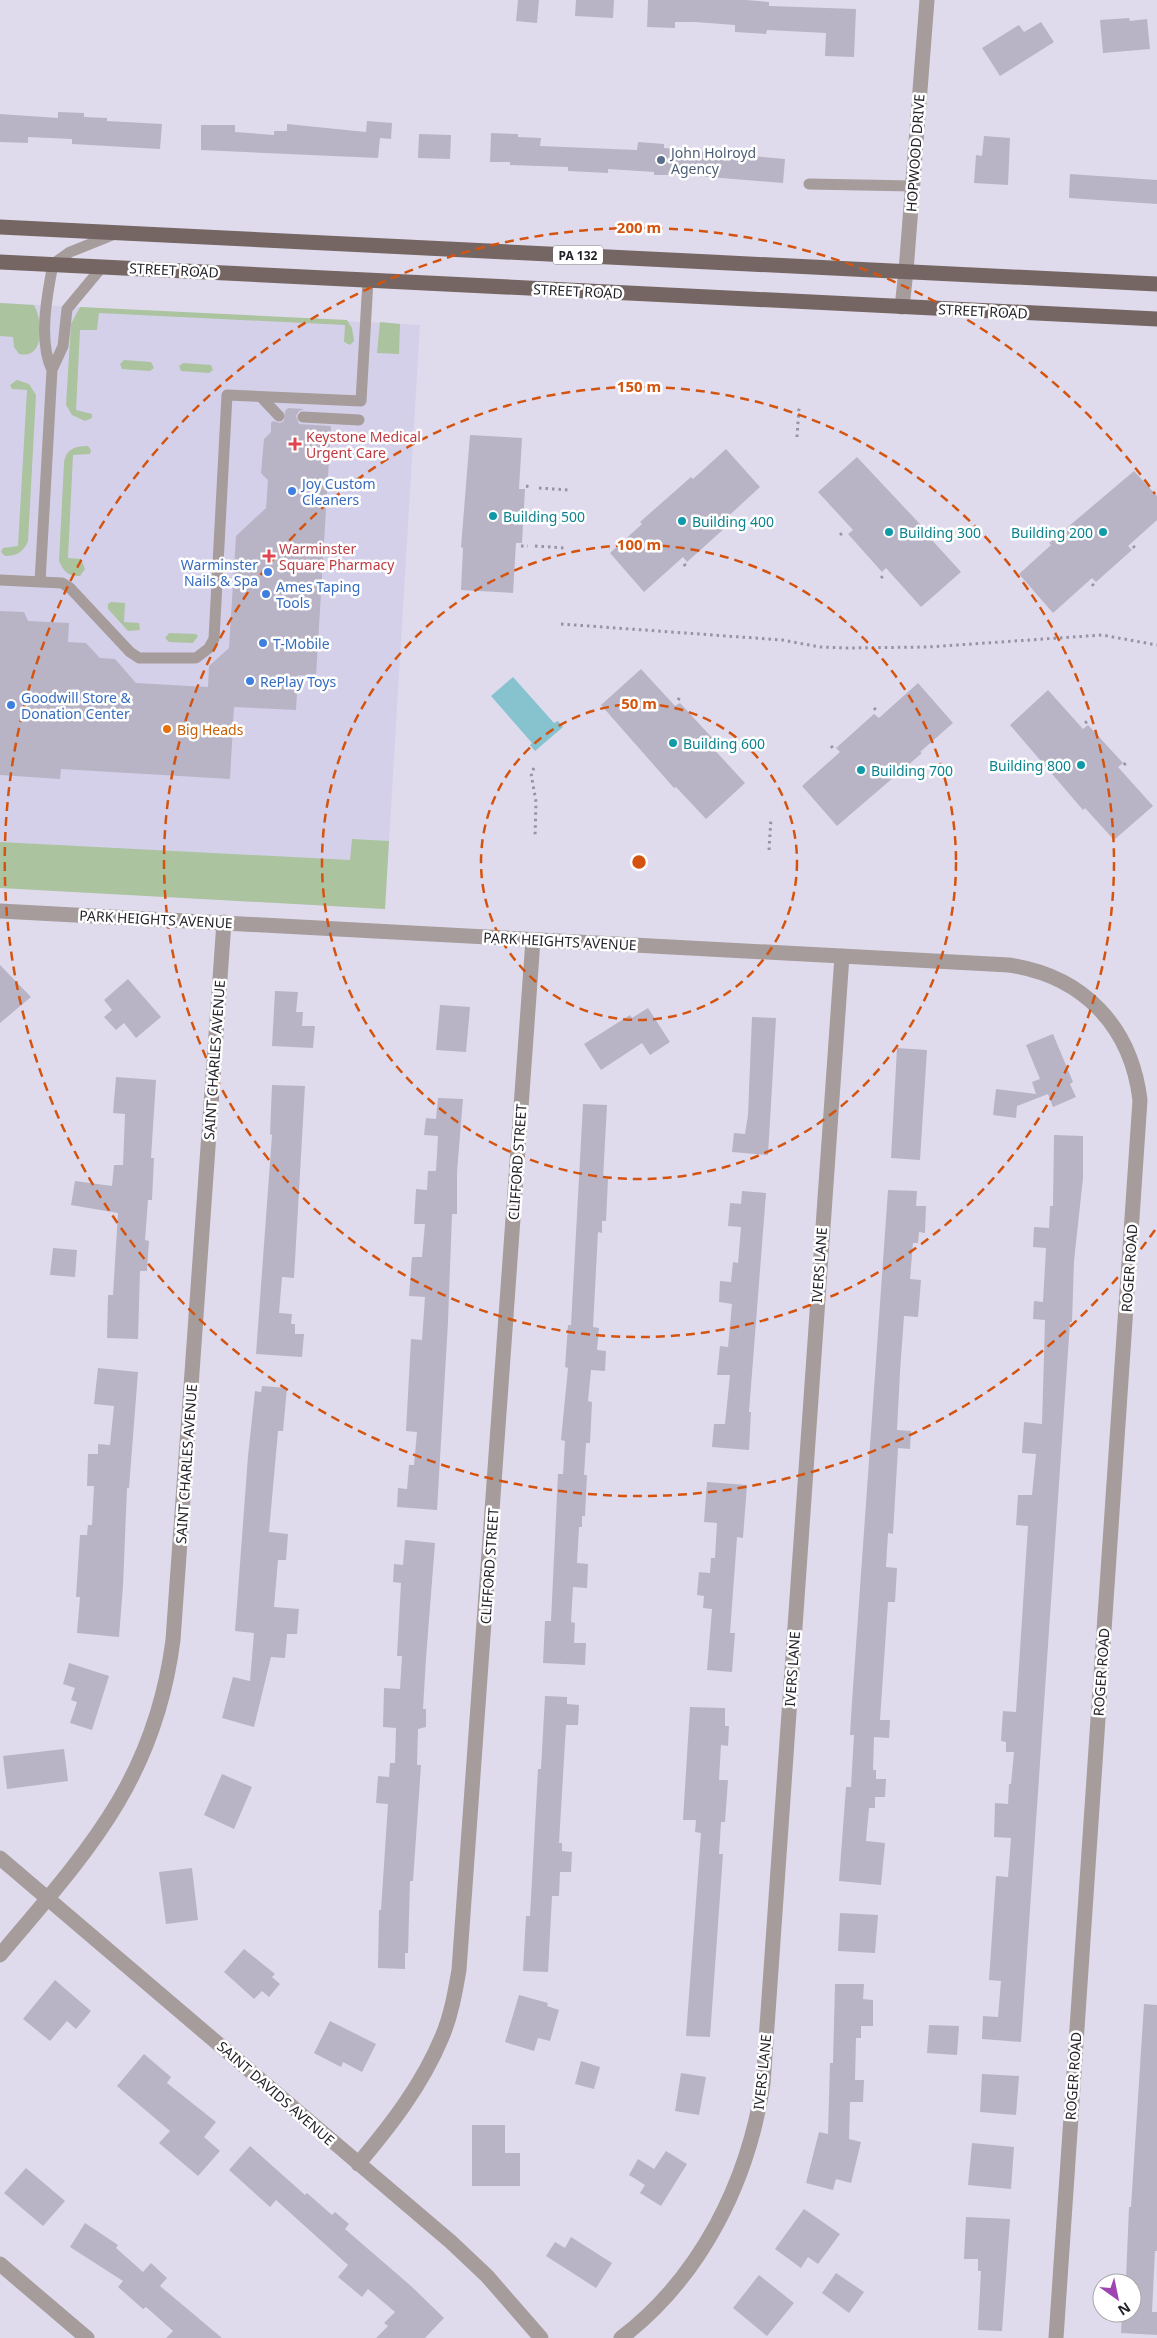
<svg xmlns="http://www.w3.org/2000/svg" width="1157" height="2338" font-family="'Noto Sans',sans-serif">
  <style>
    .built { fill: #d5d0e9 }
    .green { fill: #abc39f }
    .water { fill: #87c3cf }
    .building { fill: #b8b4c5 }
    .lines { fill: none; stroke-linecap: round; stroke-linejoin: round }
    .path { stroke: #9793a1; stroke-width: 3; stroke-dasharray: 2.5 4; stroke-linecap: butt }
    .lane { stroke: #a59c9b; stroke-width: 11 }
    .street { stroke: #a59c9b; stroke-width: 15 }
    .primary { stroke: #756663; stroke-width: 15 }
    .ring { fill: none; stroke: #d4540f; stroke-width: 2.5; stroke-dasharray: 9 6 }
    .service-dot { fill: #5c6f8a; stroke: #fff; stroke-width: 2 }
    .health-dot { fill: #e0444e; stroke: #fff; stroke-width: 2 }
    .shop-dot { fill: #3f7fe0; stroke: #fff; stroke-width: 2 }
    .culture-dot { fill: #0f9aa8; stroke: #fff; stroke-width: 2 }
    .food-dot { fill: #e8710a; stroke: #fff; stroke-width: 2 }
    .labels { text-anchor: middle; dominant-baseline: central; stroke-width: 5; stroke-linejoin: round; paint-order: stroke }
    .shield { fill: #fff; stroke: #66656a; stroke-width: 1 }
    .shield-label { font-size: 12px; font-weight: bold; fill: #25232a }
    .service-label { font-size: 14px; fill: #4e5e75; stroke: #fff; text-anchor: start }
    .street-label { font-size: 14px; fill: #25232a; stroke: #fff }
    .health-label { font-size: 14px; fill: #be3a42; stroke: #fff; text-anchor: start }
    .shop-label { font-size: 14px; fill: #366cbe; stroke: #fff; text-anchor: start }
    .culture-label { font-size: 14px; fill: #0d838f; stroke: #fff; text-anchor: start }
    .food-label { font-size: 14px; fill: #c56008; stroke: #fff; text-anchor: start }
    .centre { fill: #d4540f; stroke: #fff; stroke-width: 2.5 }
    .ring-label { font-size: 15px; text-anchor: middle; font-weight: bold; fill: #d4540f; stroke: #fff; stroke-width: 5; stroke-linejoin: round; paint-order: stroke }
  </style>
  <rect width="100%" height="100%" fill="#dfdbed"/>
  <path class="built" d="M0,303L420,325L385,909L0,887Z"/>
  <path class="green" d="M0,303L34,305C42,319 46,360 19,354L14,347L13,337L0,336Z
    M80,307L347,320L352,328L354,341L350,345L344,342L345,325L99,313L97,330H80L76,410L92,414V418L85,421L72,415L66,405L71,324Z
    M380,322L400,324L399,354L377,353Z
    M124,360L151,362L154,368L150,371L122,369L120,364Z
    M183,363L211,365L213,370L209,373L181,371L179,366Z
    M17,380L29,384L36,395L28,541C24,552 16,556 5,556L1,552L3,548L18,546L27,390L12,389L10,385Z
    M88,446L91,450L90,454L73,455L68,558L81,559L85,569L80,576C69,577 63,571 59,561L64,464C65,450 74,446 88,446Z
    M111,602L125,603L124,622L139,623L140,630L128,631L108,609V604Z
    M169,633L196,634L198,636L193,643L169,642L165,638Z
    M352,839L389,841L385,909L0,888V842L350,860Z"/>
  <path class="water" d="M513,677L554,723L558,721L563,727L535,751L530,745L532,743L491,696Z"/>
  <path class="building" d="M518,0H539L537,23L516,21Z
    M576,0H614L613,18L575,16Z
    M648,0H746L769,2V6L856,9L854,57L825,56L826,33L767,30L766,34L735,32V25L695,22H675V28L647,27Z
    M1129,18L1130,21L1147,19L1150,49L1103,53L1100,20Z
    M1041,22L1054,42L1000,76L982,48L1019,25L1024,32Z
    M58,112L84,113V117L107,118V121L162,124L160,149L72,144V139L28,137V143L0,142V114L58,118Z
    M367,121L392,123L391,139L380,138L378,158L201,150V125H235V132L274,135V131H287V124L366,132Z
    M491,133L518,134V137L541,138L540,146L637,150L638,142L664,144V148L785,159L783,183L685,175H654V172L608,169V173L568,171V167L510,165V162H490Z
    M419,134L451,135L450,159L418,158Z
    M984,136L1010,138L1008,185L974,183L976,155L982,156Z
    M1070,174L1157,180V204L1069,198Z
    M288,408L304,409L299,411L296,416L299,424L331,426L316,677L298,675L296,710L234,707L230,779L61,769L60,779L0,775V611L24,612L28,621L69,623L68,642L86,643L100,658L115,659L136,683L208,687L209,666L229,648L236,536L266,508L268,480L261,473L264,439L271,432V423L273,421L280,423L284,421L285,411Z
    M470,435L522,438L519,489H525L522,543H516L513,593L461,590L463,548L461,547Z
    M726,449L760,487L722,522L726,527L687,562L683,557L644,592L610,553L642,524L640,522L691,477L693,479Z
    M857,457L933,538L931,539L961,572L921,607L886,568L882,572L848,534L853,530L818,492Z
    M1134,471L1157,496V520L1128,546L1132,550L1096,582L1092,578L1053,613L1019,574L1051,545L1049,543Z
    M641,669L675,706L680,703L715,741L710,745L745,783L706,819L676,787L674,788L601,705Z
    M918,683L953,723L920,752L922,753L837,826L802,786L840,752L836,748L874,714L879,718Z
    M1048,690L1083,729L1088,725L1123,763L1118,767L1153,806L1114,840L1085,808L1083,810L1010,725Z
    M0,965L31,997L0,1023Z
    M128,979L161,1017L136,1038L124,1023L116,1030L104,1017L112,1010L104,1000Z
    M275,991L298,992L296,1012H303L302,1026H315L313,1048L272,1046Z
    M440,1005L470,1007L466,1052L436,1050Z
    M648,1008L670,1042L650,1055L642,1043L601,1070L584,1044L630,1015L632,1018Z
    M752,1017L776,1018L768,1155L732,1152L734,1133L745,1134L748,1115Z
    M1053,1034L1073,1082L1070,1084L1076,1097L1053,1107L1048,1094L1017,1106L1016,1118L993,1115L996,1089L1036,1094L1032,1082L1040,1079L1026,1045Z
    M897,1048L927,1050L920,1160L891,1158Z
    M116,1077L156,1080L151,1158H154L152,1200H148L145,1240L149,1241L147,1271H140L138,1339L107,1338L108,1295H113L118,1213L71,1205L75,1181L112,1186L114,1165H123L125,1114L113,1113Z
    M272,1085L305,1086L294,1278L282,1277L279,1313L292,1314L291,1324H295V1334H304L302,1357L256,1354L272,1135L270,1134Z
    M438,1098L463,1099L457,1172V1214H452L448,1322L437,1510L397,1507L398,1488L407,1489L409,1465H414L417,1432L406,1431L411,1339L422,1340L425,1297L409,1296L412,1257H422L425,1224H414L416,1189L427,1190L428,1171H436L438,1136L424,1135L426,1118L436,1119Z
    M583,1104L607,1105L603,1179H608L606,1221H602V1233L598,1232L593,1327L599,1328L597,1350L606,1351L605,1371L591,1370L588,1401L592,1402L590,1443H586L584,1475H587L585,1516H582V1527H579L577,1563L588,1564L587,1588L573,1587L571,1622L575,1623L574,1643H586L585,1665L543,1663L545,1621H551L558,1474H563L565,1441L561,1440L568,1368L565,1367L568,1325H571Z
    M1054,1135L1083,1136V1178L1074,1261L1072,1322H1070L1021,2042L982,2039L983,2016L998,2017L1001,1981L989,1980L996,1876L1008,1877L1011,1838L994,1837L995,1803L1008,1804L1009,1784H1011L1014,1752H1006V1742L1001,1741L1003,1711L1016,1712L1028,1526L1016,1525L1018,1495H1032L1036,1454L1022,1453L1024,1422L1042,1424L1043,1390L1045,1320L1033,1319L1034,1301L1043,1302L1046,1248L1033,1247L1034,1227L1049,1228L1050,1206H1053Z
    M888,1190L917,1191L916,1206H926L925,1233L919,1232L918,1243H913L910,1279L921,1280L918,1317L904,1316L900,1372L897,1430L911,1431L910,1449L898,1448L893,1534L888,1533L886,1567L897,1568L895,1602H888L880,1720H890L889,1738L874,1737L873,1770H876V1779H886L885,1797H875V1808H869L866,1841L885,1843L881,1885L839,1881L846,1787H851L854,1735H850L852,1702Z
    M742,1191L766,1193L749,1412H751L749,1450L712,1447L714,1424H725L730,1375H717L720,1346L728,1347L732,1304L719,1302L720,1281L731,1282L733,1262L738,1263L741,1227L728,1226L730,1203L741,1204Z
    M53,1248L77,1250L75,1277L50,1275Z
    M98,1368L138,1372L129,1488H127L123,1586L119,1637L77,1633L80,1597H76L80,1535H87L88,1525H92L94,1486H87L88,1454H98V1444L110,1445L114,1406L94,1404Z
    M262,1386L287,1388L283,1431H278L269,1532L288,1534L286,1560H278L274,1607L299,1609L297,1634H287L285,1658L271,1657L254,1727L222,1718L233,1677L250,1681L254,1633L235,1631L248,1456L255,1391L261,1392Z
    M707,1482L747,1485L743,1538L737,1537L730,1633H735L732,1672L707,1670L712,1609L703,1608L704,1596L697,1595L699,1572L710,1573L711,1558H715L717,1523L704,1522Z
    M405,1540L435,1543L426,1658L423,1709H426V1727L418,1729L417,1765H421L413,1881H410L408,1953H405V1969L378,1968L379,1910H381L388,1804L376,1803L378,1776L389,1777L390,1763H395L396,1728L383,1727L384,1688L400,1689L402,1656H397L401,1583L393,1582L394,1564L403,1565Z
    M69,1663L109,1676L92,1730L70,1723L77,1702L71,1700L75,1688L63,1684Z
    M545,1696L567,1697V1704L579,1705L578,1725H566L559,1843H562V1851L572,1852L571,1872H560L559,1896H552L548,1972L523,1971L526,1916H530L538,1769H541Z
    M690,1707L725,1708V1726H729L728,1746L721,1745L719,1780H728L725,1822H721L719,1854H723L710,2037L686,2036L701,1833L695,1832L696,1820H683Z
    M64,1749L68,1781L7,1789L3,1756Z
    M222,1774L252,1787L234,1829L204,1815Z
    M192,1868L198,1920L166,1924L159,1872Z
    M840,1913L878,1915L875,1953L838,1951Z
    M244,1949L275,1974L272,1977L280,1984L269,1997L262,1991L254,1999L224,1972Z
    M55,1980L91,2011L76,2029L67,2021L50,2041L23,2019Z
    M835,1984H864L863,1999L873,2000V2026H861V2038H856L855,2080H864L863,2102H850L849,2139L861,2142L851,2183L836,2179L833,2190L806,2183L819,2132L828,2134L830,2063H833Z
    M519,1995L548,2003L547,2006L559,2010L550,2041L538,2038L534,2051L505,2042Z
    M1144,2004L1157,2005V2251H1155L1152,2312H1157V2335L1121,2333L1122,2313H1132V2283H1124L1126,2279L1129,2207H1131Z
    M330,2021L376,2044L362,2072L343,2062L341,2067L314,2053Z
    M929,2025L959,2026L957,2055L927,2053Z
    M144,2054L171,2077L167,2083L216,2122L204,2137L220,2151L198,2176L159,2143L170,2131L117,2086Z
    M581,2061L600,2067L594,2089L575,2084Z
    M681,2073L706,2077L699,2115L675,2111Z
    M982,2074L1019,2076L1016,2115L980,2112Z
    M472,2125H505V2153H520V2186H472Z
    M972,2143L1014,2147L1011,2189L968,2185Z
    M250,2146L305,2195L307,2193L332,2215L335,2212L349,2224L345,2229L411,2286L444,2318L425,2338H376L388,2326L384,2323L395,2312L368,2289L362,2297L338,2277L348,2265L276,2200L270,2207L229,2170Z
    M666,2151L687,2164L661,2206L640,2193L645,2185L629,2175L638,2159L654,2169Z
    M26,2168L65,2201L43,2226L4,2193Z
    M804,2209L840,2234L818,2264L808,2257L801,2268L775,2249Z
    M966,2217L1010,2219L1002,2331L978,2330L981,2271H978V2259H964Z
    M85,2223L118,2245L116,2248L143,2272L151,2263L167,2278L160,2286L222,2338H166L173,2331L146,2307L143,2309L118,2287L123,2281L70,2247Z
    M571,2237L612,2263L596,2288L546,2256L555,2242L565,2248Z
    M836,2273L864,2292L849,2313L822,2293Z
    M759,2275L794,2303L767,2336L733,2308Z"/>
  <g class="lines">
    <path class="path" d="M797,437L799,408
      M526,486L532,487
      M539,488L568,490
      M729,524L732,528
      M840,535L844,531
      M521,546H528
      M535,546L565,548
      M1133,546L1135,548
      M684,564L687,568
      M881,578L885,574
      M1092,584L1094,586
      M561,624L782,640L820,647L846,648L928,647L1102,635L1157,645
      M678,700L681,696
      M874,708L877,711
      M1085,723L1089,720
      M717,743L720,741
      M831,746L834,749
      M1124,765L1127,761
      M534,768L531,773L536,802L535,838
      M769,850L771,818"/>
    <path class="lane" d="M809,184L913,186
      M52,370C38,341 47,295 53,264L70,252L115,234
      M261,397L279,416
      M303,417L359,420
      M0,580L62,583L70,588L130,652L139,658H196L209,648L214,639L227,395L361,401L368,280
      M40,582L52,370L63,346L67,309L102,267"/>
    <path class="street" d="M902,307L906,271L927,0
      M0,911L1009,965C1083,976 1131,1026 1140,1100L1056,2338
      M0,1858L451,2242L487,2276L541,2338
      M0,1955C87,1852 155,1780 173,1640L224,922
      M358,2164C391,2125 422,2085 442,2037C451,2016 455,1993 459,1970L533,940
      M0,2264L87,2338
      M621,2338C701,2277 748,2182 763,2084L842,956"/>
    <path class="primary" d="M0,227L1157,284
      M0,262L1157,319"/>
  </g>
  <g class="ring">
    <circle cx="639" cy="862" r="158"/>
    <circle cx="639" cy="862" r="317"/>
    <circle cx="639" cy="862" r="475"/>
    <path d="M1155 1230A634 634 0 1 1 1155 494"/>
  </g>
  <circle class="service-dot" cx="661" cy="160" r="5"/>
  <g class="health-dot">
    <path d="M292.5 436.5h5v5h5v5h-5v5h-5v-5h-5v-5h5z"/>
    <path d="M266.5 548.5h5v5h5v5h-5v5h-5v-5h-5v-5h5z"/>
  </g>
  <g class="shop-dot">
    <circle cx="292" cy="491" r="5"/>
    <circle cx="268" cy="572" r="5"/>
    <circle cx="266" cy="594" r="5"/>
    <circle cx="263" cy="643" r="5"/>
    <circle cx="250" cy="681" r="5"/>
    <circle cx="11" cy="705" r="5"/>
  </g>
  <g class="culture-dot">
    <circle cx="493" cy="516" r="5"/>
    <circle cx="682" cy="521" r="5"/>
    <circle cx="889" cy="532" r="5"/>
    <circle cx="1103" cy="532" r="5"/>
    <circle cx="673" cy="743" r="5"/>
    <circle cx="1081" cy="765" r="5"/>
    <circle cx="861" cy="770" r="5"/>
  </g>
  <circle class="food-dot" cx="167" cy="729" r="5"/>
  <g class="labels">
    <rect class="shield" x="553" y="245.5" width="50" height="19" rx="4"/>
    <g class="shield-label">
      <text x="578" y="255">PA 132</text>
    </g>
    <g class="service-label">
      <text x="671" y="152">John Holroyd<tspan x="671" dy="16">Agency</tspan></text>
    </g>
    <g class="street-label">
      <text transform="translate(915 153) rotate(-86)">HOPWOOD DRIVE</text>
      <text transform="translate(174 270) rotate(3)">STREET ROAD</text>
      <text transform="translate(578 291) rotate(3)">STREET ROAD</text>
      <text transform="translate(983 311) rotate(3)">STREET ROAD</text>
      <text transform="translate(156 919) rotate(3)">PARK HEIGHTS AVENUE</text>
      <text transform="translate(560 941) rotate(3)">PARK HEIGHTS AVENUE</text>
      <text transform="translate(214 1060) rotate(-86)">SAINT CHARLES AVENUE</text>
      <text transform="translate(517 1162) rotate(-86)">CLIFFORD STREET</text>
      <text transform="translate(819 1265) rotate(-86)">IVERS LANE</text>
      <text transform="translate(1129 1268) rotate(-86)">ROGER ROAD</text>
      <text transform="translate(186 1464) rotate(-86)">SAINT CHARLES AVENUE</text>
      <text transform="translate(489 1566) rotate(-86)">CLIFFORD STREET</text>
      <text transform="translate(792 1669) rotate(-86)">IVERS LANE</text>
      <text transform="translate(1101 1672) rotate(-86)">ROGER ROAD</text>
      <text transform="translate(762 2072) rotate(-84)">IVERS LANE</text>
      <text transform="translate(1073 2076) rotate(-86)">ROGER ROAD</text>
      <text transform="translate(276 2093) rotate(41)">SAINT DAVIDS AVENUE</text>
    </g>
    <g class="health-label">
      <text x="306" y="436">Keystone Medical<tspan x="306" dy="16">Urgent Care</tspan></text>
      <text x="279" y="548">Warminster<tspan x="279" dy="16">Square Pharmacy</tspan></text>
    </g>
    <g class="shop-label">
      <text x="302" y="483">Joy Custom<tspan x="302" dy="16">Cleaners</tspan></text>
      <text x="258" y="564" text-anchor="end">Warminster<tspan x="258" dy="16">Nails &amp; Spa</tspan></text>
      <text x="276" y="586">Ames Taping<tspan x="276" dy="16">Tools</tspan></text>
      <text x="273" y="643">T-Mobile</text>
      <text x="260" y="681">RePlay Toys</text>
      <text x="21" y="697">Goodwill Store &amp;<tspan x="21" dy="16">Donation Center</tspan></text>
    </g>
    <g class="culture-label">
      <text x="503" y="516">Building 500</text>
      <text x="692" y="521">Building 400</text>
      <text x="899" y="532">Building 300</text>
      <text x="1093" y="532" text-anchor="end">Building 200</text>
      <text x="683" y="743">Building 600</text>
      <text x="1071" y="765" text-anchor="end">Building 800</text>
      <text x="871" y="770">Building 700</text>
    </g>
    <g class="food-label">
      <text x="177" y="729">Big Heads</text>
    </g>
  </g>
  <circle cx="639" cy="862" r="8" class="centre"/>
  <g class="ring-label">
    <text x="639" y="233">200 m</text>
    <text x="639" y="392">150 m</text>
    <text x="639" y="550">100 m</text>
    <text x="639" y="709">50 m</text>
  </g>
  <g transform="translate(1117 2298) rotate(147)"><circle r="24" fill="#ffffff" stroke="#a8a7aa"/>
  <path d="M0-4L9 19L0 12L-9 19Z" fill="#9e45b1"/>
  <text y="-8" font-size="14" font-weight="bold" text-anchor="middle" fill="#25232a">N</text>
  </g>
</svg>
